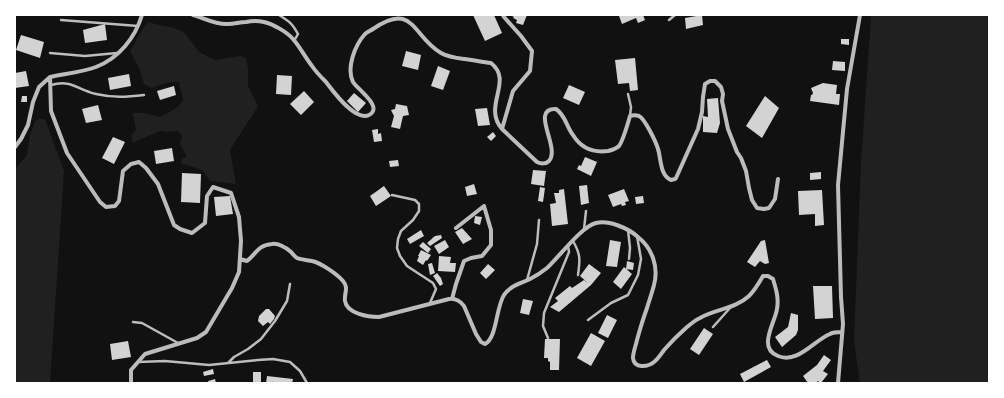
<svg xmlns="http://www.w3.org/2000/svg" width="1004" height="398" font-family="Bitter,serif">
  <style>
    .green { fill: #202020 }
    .building { fill: #d3d3d3 }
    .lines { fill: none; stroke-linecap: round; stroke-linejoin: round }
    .service { stroke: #bcbcbc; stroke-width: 2.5 }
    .minor { stroke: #bcbcbc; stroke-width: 4 }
  </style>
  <rect width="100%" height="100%" fill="#111"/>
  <path class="green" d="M871,15H989V383H860L854,341L861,163Z
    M148,22L163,26L171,27L179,30L186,34L189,39L199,52L215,60L240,56L246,58L248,68V86L258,106L230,150L236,184L210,181L202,170L181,163L182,158L187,157L180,144L182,136L178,131L168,132L160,131L139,140L133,143L131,136L136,130L133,113H143L160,117L178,107L183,100L179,82C169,82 161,84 152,88L144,84L139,68L130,51L142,30Z
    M39,119H45L64,171L50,383H15V169L27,155L30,135L35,121Z"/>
  <path class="building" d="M473,15H494L502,33L485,41Z
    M510,15H527L523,25L516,23L517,20L513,18L514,17Z
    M622,15H643L645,20L638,23L636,18L622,24L619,16Z
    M702,15L703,25L686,29L685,18Z
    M105,24L107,40L85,43L83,30Z
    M21,35L44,42L40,58L16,50Z
    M841,39H849V45L841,44Z
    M406,51L421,55L418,70L402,66Z
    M635,58L638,90L630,91L629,83L618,84L615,60Z
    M833,61L845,62V71L832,70Z
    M438,66L450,71L443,90L431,86Z
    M26,71L29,86L15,88V73Z
    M129,74L131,86L110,90L108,78Z
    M277,75L292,76L291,95L276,94Z
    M823,83L837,85L836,94H840L839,105L810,101L811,95H812L813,93L811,88Z
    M569,85L585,92L579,105L563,98Z
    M174,86L176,95L160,100L157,91Z
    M304,91L314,102L301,115L290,104Z
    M354,93L366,103L358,112L347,101Z
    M22,96H27V102H21Z
    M765,96L779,108L762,138L746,126Z
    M718,98L720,123L717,133L703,132V116L708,117L707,99Z
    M396,104L407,106L409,115L403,116L400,129L391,127L394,116L391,110L395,109Z
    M98,105L102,120L86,123L82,109Z
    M487,108L490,125L478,126L475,109Z
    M378,129V134L381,133L382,141L374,142L372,130Z
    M493,132L496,136L491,141L487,137Z
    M113,137L125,142L114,164L102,158Z
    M172,148L174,161L156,164L154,151Z
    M585,157L597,162L591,176L577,169L579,165L581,166Z
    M398,160L399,166L390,167L389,161Z
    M533,170L546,171L544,186L531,184Z
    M821,172V179L810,180V173Z
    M182,173L201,174L200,203L181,202Z
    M474,184L477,194L467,196L465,187Z
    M587,185L589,203L581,205L579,186Z
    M384,186L391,196L376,206L370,196Z
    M540,187L545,188L543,202L538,201Z
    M564,189L568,224L552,226L550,204L556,203L554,193H559V190Z
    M624,189L629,201L625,202L626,205L622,206L621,204L613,207L608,195Z
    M822,190L824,225L815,226V214L799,215L798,191Z
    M230,196L233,214L216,216L214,197Z
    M643,196L644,203L636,204L635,197Z
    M475,216L482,217L480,225L474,223Z
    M462,228L472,239L463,244L455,232Z
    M421,230L424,236L410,244L407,239Z
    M441,235L442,238L430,246L427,243L435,236Z
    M445,240L449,247L439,254L434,246Z
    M610,240L621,242L617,267L606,266Z
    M765,240L769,263L765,264L760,261L755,267L747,262L761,241Z
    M423,242L431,249L428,253L419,246Z
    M421,250L431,255L427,261L426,260L423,265L417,261L419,256H418Z
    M439,256L451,257L450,263H456L455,272L438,271Z
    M627,261L634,263L633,270L626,269Z
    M432,263L435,273L430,275L428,264Z
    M488,264L495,270L486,279L480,273Z
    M589,264L601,273L591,285L559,312L550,307L558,301L555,298L570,286L572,288L584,280L589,284L580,276Z
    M624,267L632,274L621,289L613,282Z
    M437,273L441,278L443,284L440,286L433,276Z
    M813,286H832L833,318L815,319Z
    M523,299L533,301L529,315L520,313Z
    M266,309H269L275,316L274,319L270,324L268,322L263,326L258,321L259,316Z
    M791,313L798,315V330L796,335L782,347L775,337L788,327Z
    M607,315L617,320L608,338L598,333Z
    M704,328L713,334L699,355L690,349Z
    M591,333L605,341L591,366L577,358Z
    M545,339H560L559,370H550V362L548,361V358H544Z
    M128,341L131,357L112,360L110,344Z
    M824,355L831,360L823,371L828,374L821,383H820L818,381L816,383H808L803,376L817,365Z
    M767,360L771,367L744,382L740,374Z
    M213,369L214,374L204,376L203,372Z
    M253,372H261V383H253Z
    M267,376L293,379L292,383H266Z
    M215,379L216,383H209L208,381Z"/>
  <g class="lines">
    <path class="service" d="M279,15C290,22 292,23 298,34L294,41
      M61,20L138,26
      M669,20L675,15
      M50,53L85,56L117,53
      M51,85C72,79 77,90 96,94C113,98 127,97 144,95
      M628,94L631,107L630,116
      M392,195L415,200L419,204V211L413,220L401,231L398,239L397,248L400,256L407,266L433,283L436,289L430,303
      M584,229L586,211
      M628,230L630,248L629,259
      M573,241C581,255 580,260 578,275
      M527,280L537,244L539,220
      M588,320L611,303L628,295L638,275L641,259L637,236
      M133,322L142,323L178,343
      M713,327L730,308
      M548,338L543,326L544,313L569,252L568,246
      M138,362L165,361L209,365L258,360L273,359L290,362L300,371L307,383
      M228,363L234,357L248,349L261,339L275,321L287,301L290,284"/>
    <path class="minor" d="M193,15C204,18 216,25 228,24C234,24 240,22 246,22C251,21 259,21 264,22C273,24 287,32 293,39C300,47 305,57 312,66C316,72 321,77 326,82C333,91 355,122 369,115C384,107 357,89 353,82C346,68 355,45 365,34C367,32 370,31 373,29C414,1 412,36 441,53C448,57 456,58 464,59C473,60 482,62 491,63C514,81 482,106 502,129L537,162C541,164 546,164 549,161C561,148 529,108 556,109C566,116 566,126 573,135C581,148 593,153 608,151C612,150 616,149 619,146C622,142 628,123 630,116C633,115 636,115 639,116C645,119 656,142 658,149C661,158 660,176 671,180L675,179L676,178L698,129L702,112L703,97L705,84L710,81H715L721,87L723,94L722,101L728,129L737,152L741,158L746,171L749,188L752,200L757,208L764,209L769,208L775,199L778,179
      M502,129L513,91L530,71L532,51L521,36L504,17L503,15
      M15,147L21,139L28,125L33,102L39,87L50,77
      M240,259L247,261C256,254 258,245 272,244C279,243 285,247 291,252C293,254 295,257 297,258C302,260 308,260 312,261C321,263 337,274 343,281C349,288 344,293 345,301C347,314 369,317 379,317L449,299C456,298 460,301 464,306L476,334L481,342L485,344C497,338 496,307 504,295C511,285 520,284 530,279C536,276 542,272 547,268C559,257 582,226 596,223C609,220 628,228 638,237C652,248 659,267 654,285C652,293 649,301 647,308C643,319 640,329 637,340C636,345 633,352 633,358C634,369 648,367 654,362C658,359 661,354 664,350C671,342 679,334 687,327C691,324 695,320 700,318C715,309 735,309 749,296C755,290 759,283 763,276H768L773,279C776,289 779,298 777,309C775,323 757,348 778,356C798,364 813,341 830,334C833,332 838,332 842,332
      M452,299L456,284L464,261L471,258L482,256L491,245V230L484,206L456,228
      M131,383V370L145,354L197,338L206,332L232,288L239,272L241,241L239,217L231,193L213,187L207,196L205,223L192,233L180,229L174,225L158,184L146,168L139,162L131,164L123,171L119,201L115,206L106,207L100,202L67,153L51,111L50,77C64,74 83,72 96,67C119,58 135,38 142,15
      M838,383L843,324L841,297L838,185L847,89L860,15"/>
  </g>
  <rect width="1004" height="398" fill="none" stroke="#ffffff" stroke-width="32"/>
</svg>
